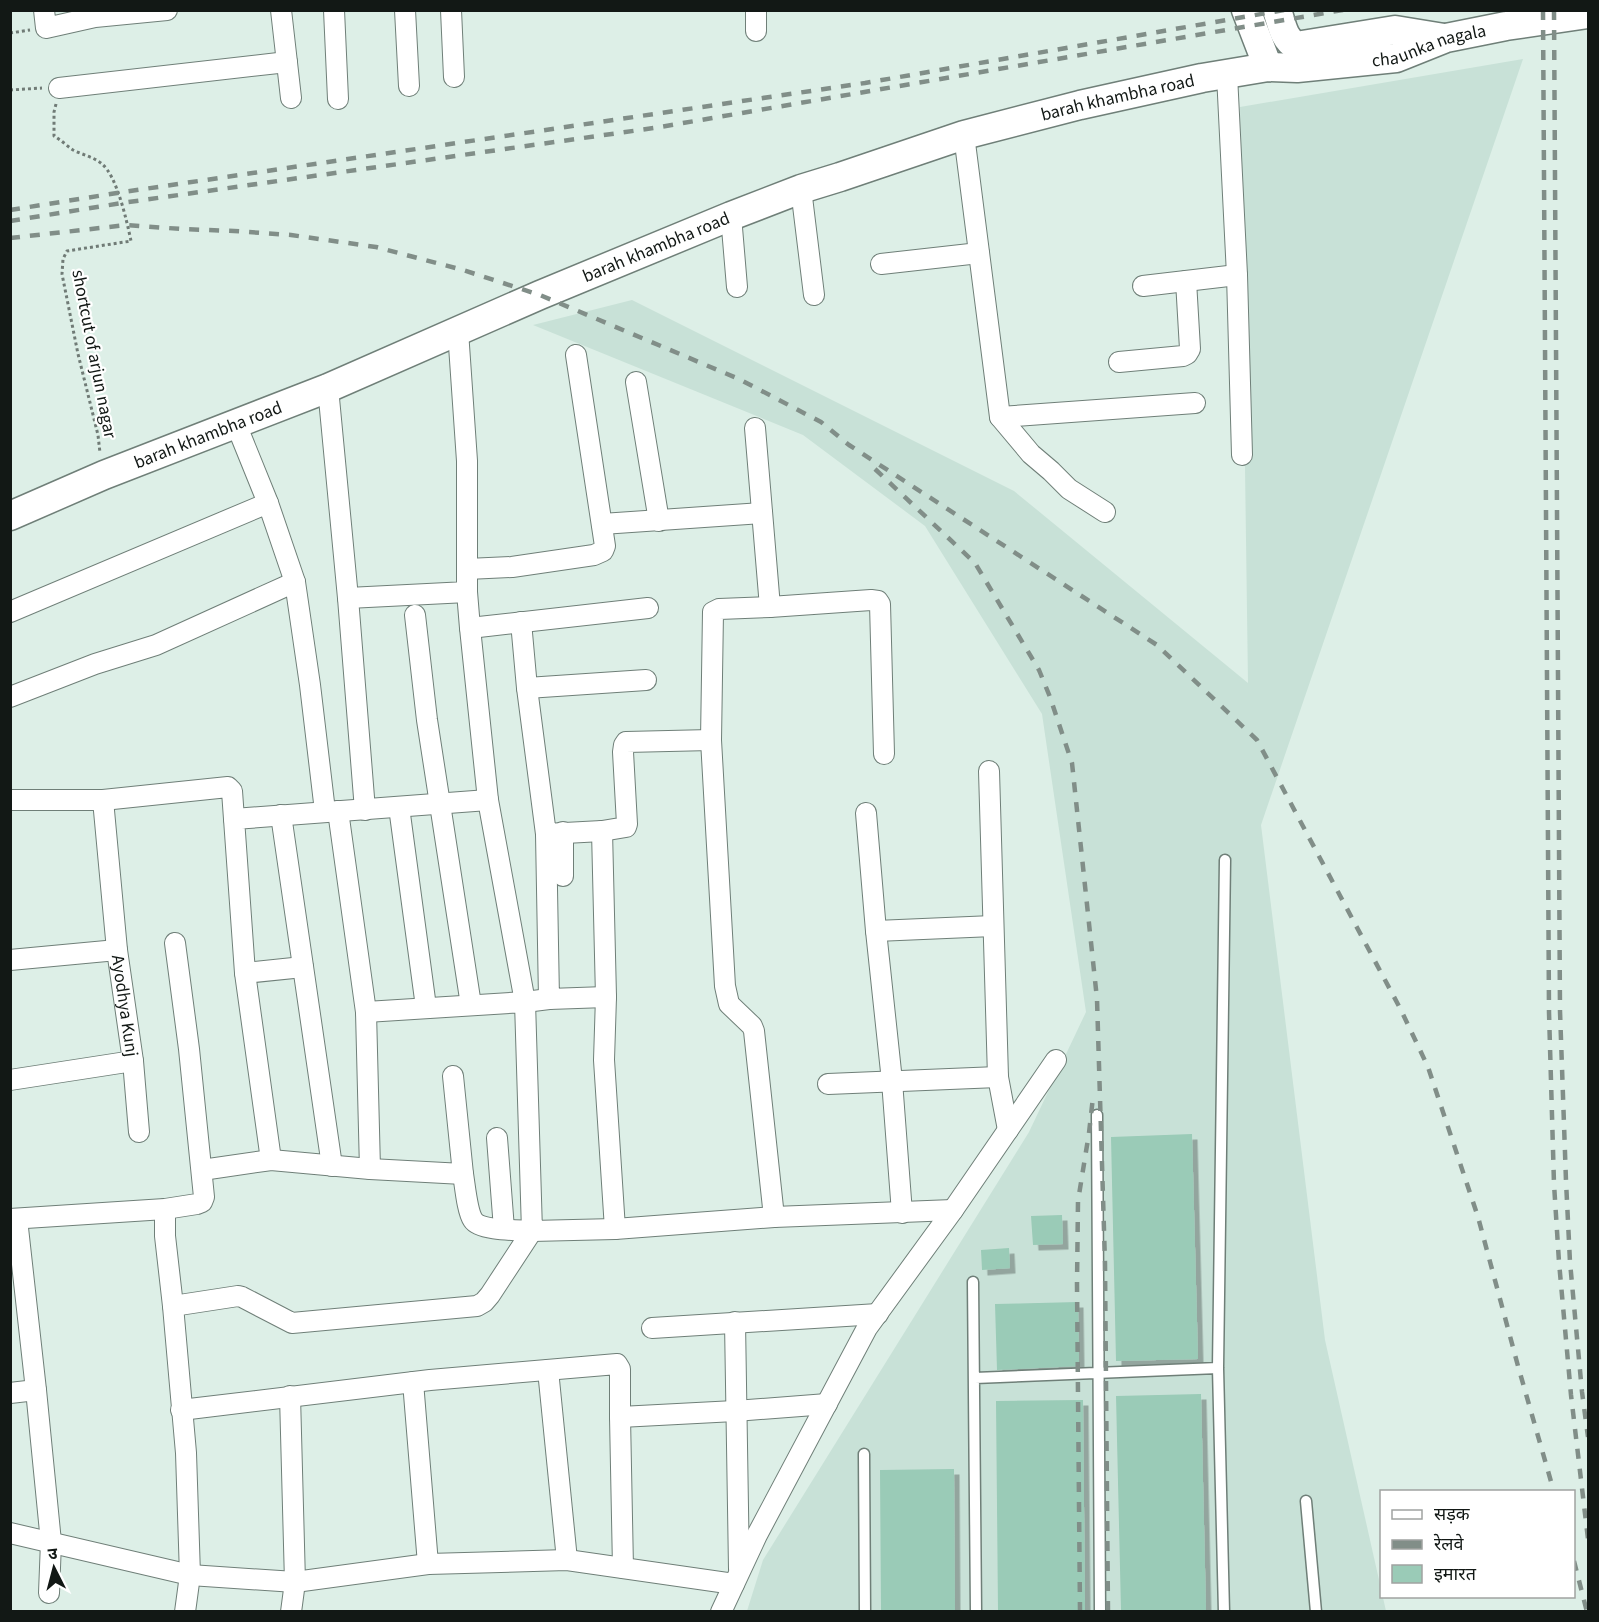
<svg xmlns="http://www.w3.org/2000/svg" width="1599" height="1622" font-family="'Source Sans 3','Noto Sans Devanagari',sans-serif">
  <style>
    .built { fill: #c8e1d7 }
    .building { fill: #9acbb7; filter: url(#shadow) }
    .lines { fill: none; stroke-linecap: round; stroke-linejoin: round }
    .lane-casing { stroke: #6f7f78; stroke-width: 13 }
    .street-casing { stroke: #6f7f78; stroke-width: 22 }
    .secondary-casing { stroke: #6f7f78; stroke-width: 31 }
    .path { stroke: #707b76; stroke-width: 3; stroke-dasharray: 3 3; stroke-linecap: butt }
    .lane { stroke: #fff; stroke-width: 10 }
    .street { stroke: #fff; stroke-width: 20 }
    .secondary { stroke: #fff; stroke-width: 28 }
    .rail { stroke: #818e88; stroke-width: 4.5; stroke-dasharray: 10 10; stroke-linecap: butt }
    .labels { text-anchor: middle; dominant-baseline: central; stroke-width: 4.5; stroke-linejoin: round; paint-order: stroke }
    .street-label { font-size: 18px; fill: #121815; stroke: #fff }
  </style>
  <defs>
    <filter id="shadow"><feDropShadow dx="5.5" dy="5.5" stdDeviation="0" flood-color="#0004"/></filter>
  </defs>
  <rect width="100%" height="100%" fill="#ddefe7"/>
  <path class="built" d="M1523,59L1261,825L1325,1340L1386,1611H747L763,1560L1029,1132L1086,1012L1042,714L925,526L803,435L533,325L632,300L1014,491L1248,683L1240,107Z"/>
  <path class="building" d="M1192,1134L1198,1359L1116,1361L1111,1137Z
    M1062,1215L1063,1244L1033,1245L1031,1216Z
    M1009,1248L1010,1268L982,1270L981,1250Z
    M1078,1302L1079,1366L997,1370L995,1304Z
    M1201,1394L1206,1611H1121L1116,1396Z
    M1083,1400L1085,1611H998L996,1401Z
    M954,1469L955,1611H881L880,1470Z"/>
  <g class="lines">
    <g class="lane-casing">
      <path id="lane" d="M1097,1115L1100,1612
        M973,1282L976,1612
        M975,1378L1218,1368
        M864,1454L865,1612
        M1306,1501L1316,1612
        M1224,1612L1218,1368L1225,860"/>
    </g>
    <g class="street-casing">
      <g id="street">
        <path d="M44,10L46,28L95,17L167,10"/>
        <path d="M281,10L291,98"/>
        <path d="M334,10L338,99"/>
        <path d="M405,10L409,86"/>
        <path d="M451,10L454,77"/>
        <path d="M756,10V31"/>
        <path d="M1227,75L1237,275L1242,455"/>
        <path d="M59,88L287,62"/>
        <path d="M964,135L1000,417L1031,454L1051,471L1069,489L1105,512"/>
        <path d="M801,189L814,295"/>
        <path d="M731,216L737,287"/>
        <path d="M881,264L979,253"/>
        <path d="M1143,286L1237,275"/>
        <path d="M1119,362L1183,356L1187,354L1190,349L1186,281"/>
        <path d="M636,382L659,521"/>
        <path d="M328,388L348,598L365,810"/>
        <path d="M1000,417L1195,403"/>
        <path d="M236,424L268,503L295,582L310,685L325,811"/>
        <path d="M755,428L770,607L871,600L878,601L880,604L884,754"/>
        <path d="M602,524L762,513"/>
        <path d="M467,569L512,567L594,555L603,551L605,546L576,355"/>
        <path d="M467,592L470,628L488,800L525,1002L549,999"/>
        <path d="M348,598L467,592V461L458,331"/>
        <path d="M770,607L719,609L713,612L711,740L725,986L729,1004L752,1026L754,1031L774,1217"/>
        <path d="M10,612L268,503"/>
        <path d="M415,615L427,720L471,1005"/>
        <path d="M521,622L527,688L546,834L602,831L626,827L627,824L623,752L624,745L626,742L711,740"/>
        <path d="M470,628L648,608"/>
        <path d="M527,688L646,680"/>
        <path d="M10,697L95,664L156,645L295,582"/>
        <path d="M989,771L998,1077L1008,1130"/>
        <path d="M10,800H103L228,787L232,791L234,819"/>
        <path id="s1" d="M103,800L117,950L133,1061L139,1132"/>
        <path d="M399,807L426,1007"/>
        <path d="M338,811L366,1012L370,1169"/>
        <path d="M866,813L876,931L892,1081L902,1213"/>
        <path d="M281,815L332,1166"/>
        <path d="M602,831L606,997L604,1060L615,1229"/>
        <path d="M546,834L549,999L606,997"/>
        <path d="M563,876V832"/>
        <path d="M876,931L993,926"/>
        <path d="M10,960L117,950"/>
        <path d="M303,967L245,973L234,819L488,800"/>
        <path d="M245,973L271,1160"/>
        <path d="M366,1012L525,1002L532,1231L615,1229L774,1217L953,1210"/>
        <path d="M10,1080L133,1061"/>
        <path d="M828,1084L998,1077"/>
        <path d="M497,1138L504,1229"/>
        <path d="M202,1170L271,1160L370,1169L463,1174L453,1076"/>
        <path d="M463,1174C465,1185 467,1211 473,1220C480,1231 520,1230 532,1231"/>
        <path d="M165,1209V1236L173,1306L186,1453L190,1575L185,1612"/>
        <path d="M10,1219L165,1209L197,1204L202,1202L204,1197L189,1049L175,943"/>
        <path d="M17,1219L36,1390L51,1542L49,1593"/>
        <path d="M173,1306L238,1296L242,1297L292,1323L477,1306L484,1302L490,1295L532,1231"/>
        <path d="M735,1322L739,1569"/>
        <path d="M652,1328L878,1314"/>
        <path d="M548,1370L567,1560"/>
        <path d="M413,1382L428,1564"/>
        <path d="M10,1393L36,1390"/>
        <path d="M290,1396L295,1582L291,1612"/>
        <path d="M181,1410L430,1380L617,1364L620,1369V1417L623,1568"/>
        <path d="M620,1417L735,1411L827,1404"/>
        <path d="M10,1533L190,1575L295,1582L428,1564L567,1560L734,1584"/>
        <path d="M721,1612L757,1535L867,1328L953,1210L1056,1060"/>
      </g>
    </g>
    <g class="secondary-casing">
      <g id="secondary">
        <path d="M1246,10L1268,67"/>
        <path d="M1277,10C1282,24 1283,38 1296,46L1395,30L1444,38"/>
        <path id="s2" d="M10,516L104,475L328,388L540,295L731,216L801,189L840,177L964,135L1080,105L1202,78L1268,67L1297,68L1396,58L1446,38L1506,26L1588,14"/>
      </g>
    </g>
    <path class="path" d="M10,33L30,30
      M10,90L42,88
      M56,104L54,112V136C61,140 67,146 73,150C83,155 94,157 102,164C117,176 127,222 131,241L67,251L63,259L62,274L78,354L98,435L100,453"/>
    <use href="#lane" class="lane"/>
    <use href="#street" class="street"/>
    <use href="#secondary" class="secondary"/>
    <path class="rail" d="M1543,10L1549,1012L1554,1184L1559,1262L1571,1395L1588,1539
      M1554,10L1560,1011L1566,1181L1570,1262L1582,1392L1588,1437
      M10,210L117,193L865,83L1284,10
      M10,221L122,203L654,128L1343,10
      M10,238L127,225L181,229L234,231L291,235L376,247L463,270L540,295L739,379L821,422L849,445L1157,645L1257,740L1401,1010L1428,1067L1478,1217L1518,1366L1554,1492
      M875,469L975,563L1039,670L1050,697L1072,763L1097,999L1105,1263L1108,1612
      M1574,1561L1587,1612
      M1080,1612L1077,1284L1078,1201L1089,1133L1093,1097"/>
  </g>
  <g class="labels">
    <g class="street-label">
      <text stroke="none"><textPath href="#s2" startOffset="1503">chaunka nagala</textPath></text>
      <text stroke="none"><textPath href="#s2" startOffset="1186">barah khambha road</textPath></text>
      <text stroke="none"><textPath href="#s2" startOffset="700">barah khambha road</textPath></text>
      <text transform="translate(94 354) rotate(79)">shortcut of arjun nagar</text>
      <text stroke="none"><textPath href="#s2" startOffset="214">barah khambha road</textPath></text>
      <text stroke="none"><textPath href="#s1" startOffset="207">Ayodhya Kunj</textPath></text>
    </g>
  </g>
  <rect width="1599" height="1622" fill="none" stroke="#121815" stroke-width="24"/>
  <rect x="1380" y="1490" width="195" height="108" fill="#ffffff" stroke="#a0a3a1" stroke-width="1.5"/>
  <rect x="1392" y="1510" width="30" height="9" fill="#ffffff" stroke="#a0a3a1" stroke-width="1.5"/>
  <text x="1434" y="1520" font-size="18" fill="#121815">सड़क</text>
  <rect x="1392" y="1540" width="30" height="9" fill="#818e88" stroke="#a0a3a1" stroke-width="1.5"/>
  <text x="1434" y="1550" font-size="18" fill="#121815">रेलवे</text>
  <rect x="1392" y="1565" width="30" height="18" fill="#9acbb7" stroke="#a0a3a1" stroke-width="1.5"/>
  <text x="1434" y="1580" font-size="18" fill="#121815">इमारत</text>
  <g transform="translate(54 1568) rotate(354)" stroke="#ffffff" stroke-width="4.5" paint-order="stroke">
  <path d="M0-4.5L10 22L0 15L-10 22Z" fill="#121815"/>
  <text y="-9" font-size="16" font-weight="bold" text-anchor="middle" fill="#121815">उ</text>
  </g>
</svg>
